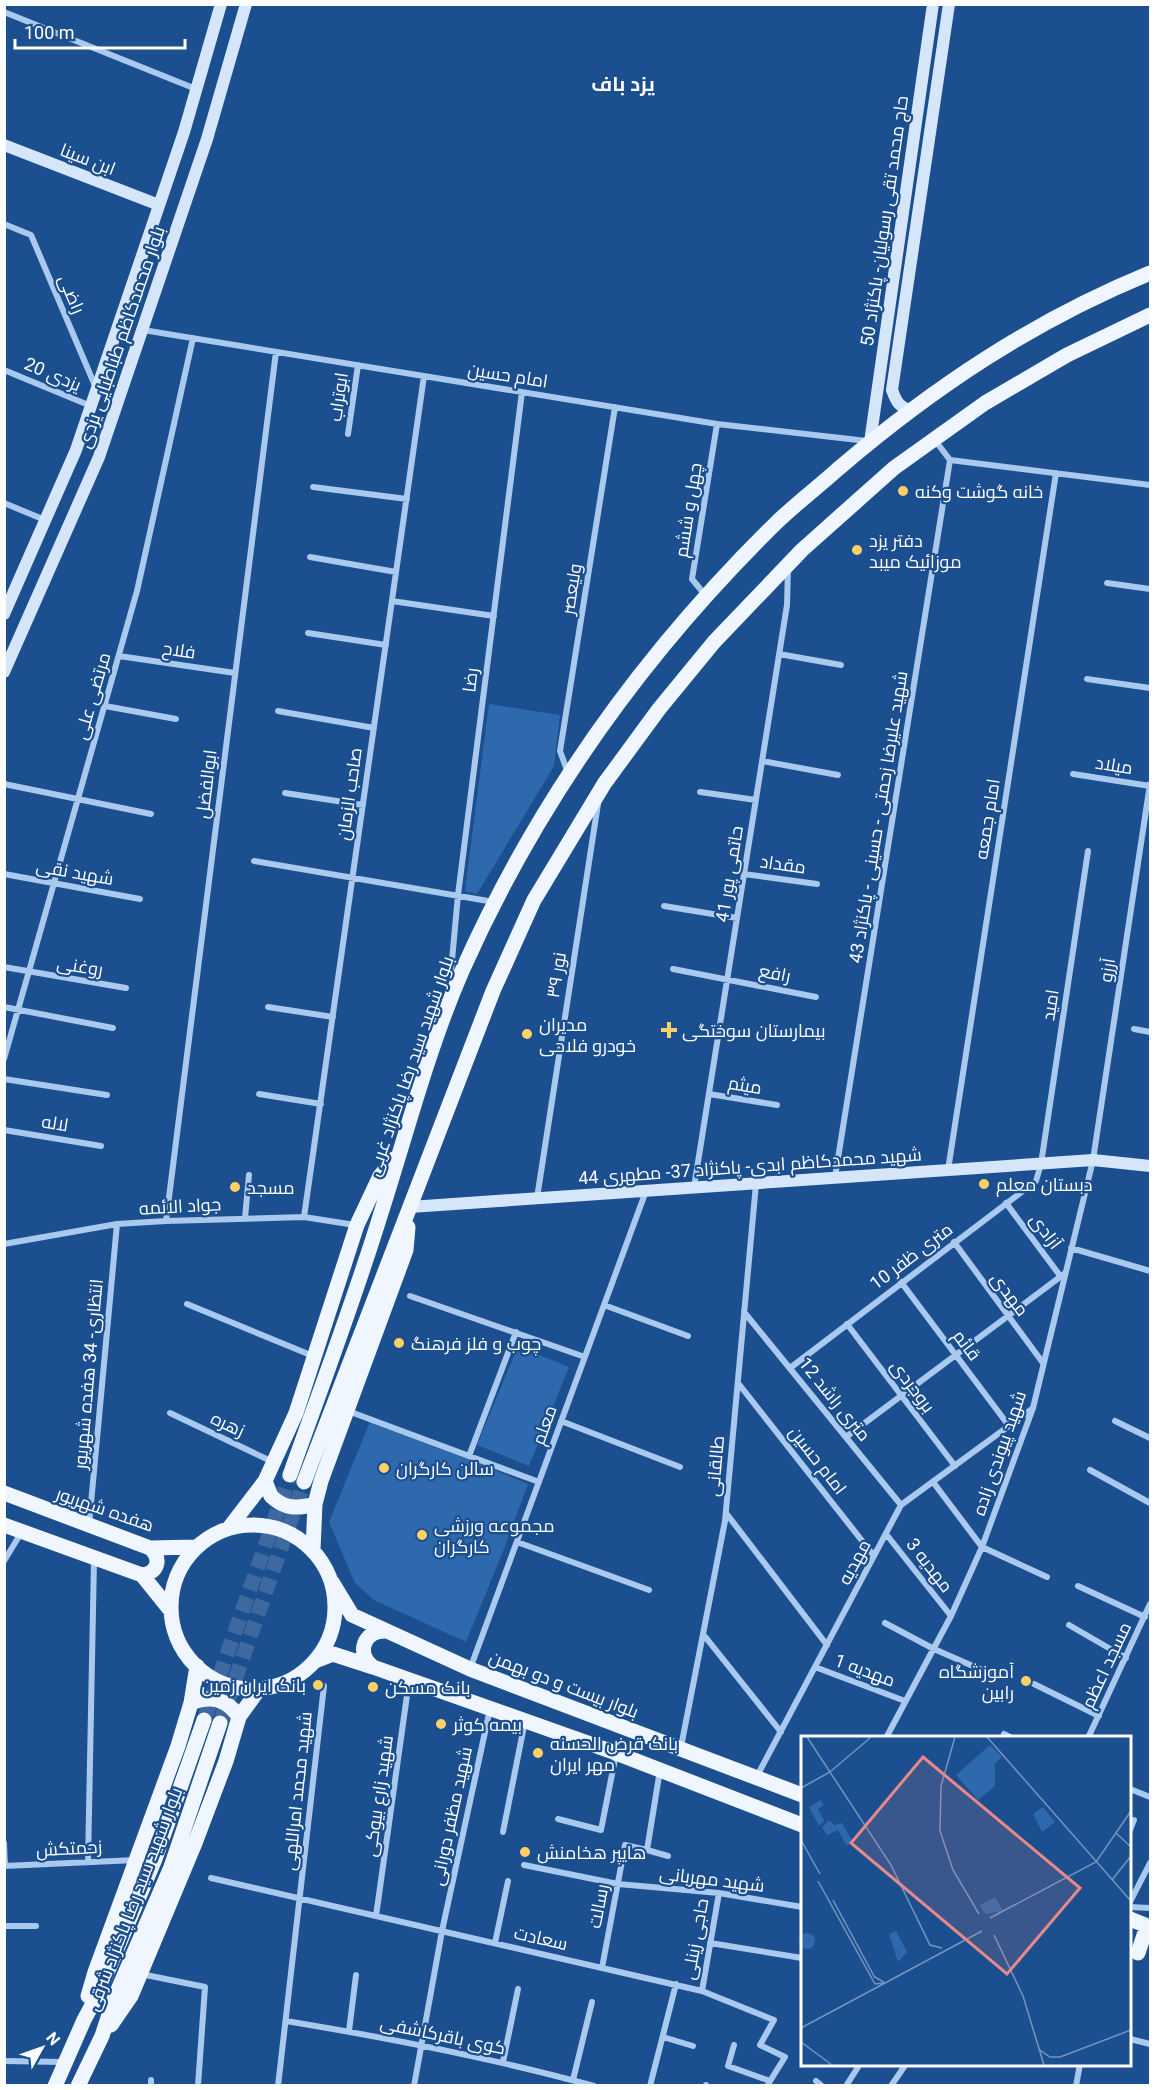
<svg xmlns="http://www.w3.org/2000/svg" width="1155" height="2090" font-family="Roboto,Cairo,sans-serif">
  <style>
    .green { fill: #2e69ad }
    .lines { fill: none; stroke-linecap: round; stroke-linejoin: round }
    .primary-tunnel { stroke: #3d69a0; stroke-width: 15; stroke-dasharray: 15 8; stroke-linecap: butt }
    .street { stroke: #a9c9ee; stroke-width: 6 }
    .secondary { stroke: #d6e6fa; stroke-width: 12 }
    .primary { stroke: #f0f6ff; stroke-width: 15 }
    .poi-dot { fill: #ffd166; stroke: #1b4f8f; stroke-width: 2 }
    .labels { text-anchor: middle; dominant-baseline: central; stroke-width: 4.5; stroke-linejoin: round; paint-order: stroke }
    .street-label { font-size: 18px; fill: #fff; stroke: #1b4f8f }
    .poi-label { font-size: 18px; fill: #fff; stroke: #1b4f8f; text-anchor: start }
    .neighbourhood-label { font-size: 20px; font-weight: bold; fill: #fff; stroke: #1b4f8f }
    .inset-road { fill: none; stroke: #7695bc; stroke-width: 1.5 }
    .view { fill: #e88989; fill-opacity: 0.15; stroke: #e88989; stroke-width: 3 }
    .inset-edge { fill: none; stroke: #fff; stroke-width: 3 }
  </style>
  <rect width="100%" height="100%" fill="#1b4f8f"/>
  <path class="green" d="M489,704L560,715L554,766L477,894L465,891Z
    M518,1346L569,1367L529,1466L477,1445Z
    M371,1419L528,1484L504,1549L466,1642L374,1600L355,1583L329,1522Z"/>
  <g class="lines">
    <path class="primary-tunnel" d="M204,1720L290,1475
      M220,1723L304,1482"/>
    <path class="street" d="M4,12L196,89
      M4,224L31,235L96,388
      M143,330L717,424L867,441
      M4,370L91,406
      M348,434L358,365
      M934,439L950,460L1150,485
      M313,487L407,499
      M4,503L45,520
      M310,557L396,572
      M1107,583L1150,589
      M706,596L692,579L717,424
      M392,601L494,616
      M308,633L386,645
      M779,654L841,665
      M119,656L235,673
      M1087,679L1150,688
      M105,706L176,719
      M278,711L374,728
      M762,761L838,775
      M568,773L560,751L615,407
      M1073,774L1150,786
      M4,784L151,814
      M700,792L756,800
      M285,793L363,805
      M254,861L494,902
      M4,874L140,899
      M744,874L817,884
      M664,906L737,918
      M4,967L126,988
      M673,969L816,997
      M451,971L458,895L522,392
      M4,1007L113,1028
      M268,1007L333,1017
      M1134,1029L1150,1032
      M4,1059L137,591L193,338
      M4,1079L107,1095
      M259,1094L321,1104
      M709,1094L777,1105
      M4,1130L101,1146
      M948,1170L1056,473
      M835,1177L950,460
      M694,1187L787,605L788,568
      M537,1198L598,804
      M1006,1203L1061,1277
      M304,1217L424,376
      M245,1218L249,1175
      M166,1221L276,352
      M954,1242L1043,1363
      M4,1244L117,1224L166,1221L304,1217L355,1225
      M1071,1248L1150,1271
      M901,1282L1009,1426
      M410,1296L585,1357
      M187,1304L313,1356
      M604,1305L688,1336
      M744,1312L901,1505
      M847,1324L955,1466
      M790,1368L1036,1181L1041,1164L1088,851
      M738,1383L874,1556
      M348,1411L539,1482
      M170,1413L273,1462
      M561,1421L680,1467
      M1115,1421L1150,1438
      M846,1437L1064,1274
      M469,1456L516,1332
      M1090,1470L1150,1503
      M933,1482L982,1547L1047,1577
      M726,1513L827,1645
      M89,1525L117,1224
      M886,1534L951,1616
      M517,1542L649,1590
      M4,1561L21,1533
      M1078,1586L1145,1617
      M885,1623L934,1649L998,1677
      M1069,1625L1126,1658
      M703,1634L781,1732
      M815,1667L905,1701
      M470,1669L646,1191
      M1034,1684L1099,1716
      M1004,1734L1012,1738
      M886,1738L951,1616L982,1547L1033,1408L1093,1160L1150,784
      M1088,1738L1150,1604
      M681,1747L725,1521L756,1184
      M757,1776L901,1505L1032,1409
      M1130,1789L1150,1797
      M558,1819L601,1830L616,1754
      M1130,1830L1134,1820
      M503,1832L525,1721
      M4,1843L5,1866
      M647,1850L668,1856
      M88,1862L94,1560
      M524,1865L618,1884L719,1893L802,1907
      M4,1866L136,1860
      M211,1878L702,1991L774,2020L760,2045L785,2057L767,2086
      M1130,1902L1150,1863
      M1130,1907L1150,1908
      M376,1916L409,1681
      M4,1926H36
      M495,1943L508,1881
      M710,1943L802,1958
      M602,1968L625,1845L647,1850L660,1770
      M141,1974L205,1987L198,2086
      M702,1991L719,1893
      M286,2021C389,2038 492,2058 594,2086
      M349,2031L356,1975
      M663,2037L693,2046
      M1130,2039L1150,2044
      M734,2045L728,2066L770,2081
      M4,2061L64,2062
      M503,2062L518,1989
      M573,2080L592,2002
      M816,2081L822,2086
      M151,2086V2080
      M278,2086L324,1686
      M414,2086L442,1931L490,1709
      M650,2086L676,1984
      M706,2086V2085
      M846,2086L860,2064
      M891,2086L906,2064
      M1076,2086L1080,2064"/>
    <path class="secondary" d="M4,145L159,205
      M912,410C899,408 896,401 892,390L949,4
      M870,442L933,4
      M4,614L76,450L184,132L221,4
      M4,672L99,457L207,139L246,4
      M410,1207L1093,1160L1150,1166"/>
    <path class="primary" d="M290,1475C321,1388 354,1301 381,1213C407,1132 428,1049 462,971C537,802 642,655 774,525C794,505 817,488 838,469C934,387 1033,321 1150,273
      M265,1481L271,1496C284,1509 298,1509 315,1504
      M304,1482L493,991L534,900L604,784L659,709L714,642L802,550L894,468L985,403L1067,355L1150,315
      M4,1493L150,1548L196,1547
      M4,1525L142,1575L171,1611
      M171 1607a82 82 0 1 1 164 0a82 82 0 1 1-164 0Z
      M229,1528L265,1481L296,1413L357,1225L380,1176L394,1159
      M313,1550L315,1504L321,1481L406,1250L408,1227
      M142,1575C158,1573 162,1559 150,1548
      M332,1582L352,1615L470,1669L802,1795
      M315,1661L333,1654L373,1667L616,1753L802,1825
      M373,1667C356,1654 363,1631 385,1631
      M191,1703C211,1695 227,1699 239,1717
      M1130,1919L1150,1927
      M1138,1953L1147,1926
      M88,1996L95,1972L178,1746L191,1703L197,1666
      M111,2025L131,1996L195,1843L226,1761L239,1717L259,1689
      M55,2086L84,2020L98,1994L155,1859L204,1720
      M78,2086L102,2036L114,1999L171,1867L220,1723"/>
  </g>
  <g class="poi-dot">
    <circle cx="903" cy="491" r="6"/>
    <circle cx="857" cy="550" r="6"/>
    <path d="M666 1021h6v6h6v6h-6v6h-6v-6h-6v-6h6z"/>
    <circle cx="527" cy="1034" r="6"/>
    <circle cx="984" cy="1184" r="6"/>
    <circle cx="235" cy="1187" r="6"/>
    <circle cx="399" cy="1343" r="6"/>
    <circle cx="384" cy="1468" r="6"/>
    <circle cx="422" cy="1535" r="6"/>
    <circle cx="1026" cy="1681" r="6"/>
    <circle cx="318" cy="1685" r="6"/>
    <circle cx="373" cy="1687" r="6"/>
    <circle cx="441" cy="1724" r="6"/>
    <circle cx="538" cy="1753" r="6"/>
    <circle cx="525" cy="1852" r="6"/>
  </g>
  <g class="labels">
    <g class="street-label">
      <text transform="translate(88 159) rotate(21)">ابن سینا</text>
      <text transform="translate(884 221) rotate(-82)">حاج محمد تقی رسولیان- پاکنژاد 50</text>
      <text transform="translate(72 294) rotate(67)">راضی</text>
      <text transform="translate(121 337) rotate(-71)">بلوار محمدکاظم طباطبایی یزدی</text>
      <text transform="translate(53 374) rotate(23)">یزدی 20</text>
      <text transform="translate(508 375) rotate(9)">امام حسین</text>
      <text transform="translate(338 397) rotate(-82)">ابوتراب</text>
      <text transform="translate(688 510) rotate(-81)">چهل و ششم</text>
      <text transform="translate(571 589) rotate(-81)">ولیعصر</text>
      <text transform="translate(179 650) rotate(8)">فلاح</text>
      <text transform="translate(470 680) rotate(-83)">رضا</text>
      <text transform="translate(92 696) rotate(-74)">مرتضی علی</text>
      <text transform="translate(1114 765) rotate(9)">میلاد</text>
      <text transform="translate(206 784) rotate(-83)">ابوالفضل</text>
      <text transform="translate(349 794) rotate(-82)">صاحب الزمان</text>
      <text transform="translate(878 817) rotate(-81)">شهید علیرضا زحمتی - حسینی - پاکنژاد 43</text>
      <text transform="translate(987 819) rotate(-81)">امام جمعه</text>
      <text transform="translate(783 864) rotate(8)">مقداد</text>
      <text transform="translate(75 872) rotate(10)">شهید نقی</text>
      <text transform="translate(729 874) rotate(-81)">حاتمی پور 41</text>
      <text transform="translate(80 966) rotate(9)">روغنی</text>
      <text transform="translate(1107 970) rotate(-81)">آرزو</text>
      <text transform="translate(775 973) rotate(11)">رافع</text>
      <text transform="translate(556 975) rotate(-81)">نور ۳۹</text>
      <text transform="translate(1050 1005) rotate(-81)">امید</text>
      <text transform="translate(410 1066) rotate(-71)">بلوار شهید سید رضا پاکنژاد غربی</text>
      <text transform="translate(745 1085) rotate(10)">میثم</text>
      <text transform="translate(55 1123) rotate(9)">لاله</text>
      <text transform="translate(750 1166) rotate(-4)">شهید محمدکاظم ابدی- پاکنژاد 37- مطهری 44</text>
      <text transform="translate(180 1206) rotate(-3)">جواد الائمه</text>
      <text transform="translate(1046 1231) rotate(53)">آزادی</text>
      <text transform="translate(911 1256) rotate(-37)">10 متری ظفر</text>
      <text transform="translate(1010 1294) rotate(53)">مهدی</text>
      <text transform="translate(967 1345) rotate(53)">قائم</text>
      <text transform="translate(88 1374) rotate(-85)">انتظاری- 34 هفده شهریور</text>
      <text transform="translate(913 1386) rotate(53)">بروجردی</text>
      <text transform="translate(835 1399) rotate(51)">12 متری راشد</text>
      <text transform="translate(228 1424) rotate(25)">زهره</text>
      <text transform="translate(544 1425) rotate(-70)">معلم</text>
      <text transform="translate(999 1453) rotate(-71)">شهید پیوندی زاده</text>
      <text transform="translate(818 1460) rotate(52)">امام حسین</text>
      <text transform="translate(715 1466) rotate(-85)">طالقانی</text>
      <text transform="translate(105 1509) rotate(19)">هفده شهریور</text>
      <text transform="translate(854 1562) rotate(-62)">مهدیه</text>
      <text transform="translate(930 1565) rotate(52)">مهدیه 3</text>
      <text transform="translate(1106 1665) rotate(-65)">مسجد اعظم</text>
      <text transform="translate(865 1670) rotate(20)">مهدیه 1</text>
      <text transform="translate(564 1684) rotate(21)">بلوار بیست و دو بهمن</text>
      <text transform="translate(297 1791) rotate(-84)">شهید محمد امراللهی</text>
      <text transform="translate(378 1796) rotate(-82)">شهید زارع بیوکی</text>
      <text transform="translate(451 1816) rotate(-78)">شهید مظفر دورانی</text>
      <text transform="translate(69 1848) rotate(-3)">زحمتکش</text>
      <text transform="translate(712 1879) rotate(7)">شهید مهربانی</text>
      <text transform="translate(134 1899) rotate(-69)">بلوار شهید سید رضا پاکنژاد شرقی</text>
      <text transform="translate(598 1906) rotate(-79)">رسالت</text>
      <text transform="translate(541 1938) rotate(13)">سعادت</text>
      <text transform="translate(695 1939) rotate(-80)">حاجی زینلی</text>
      <text transform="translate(443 2035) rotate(12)">کوی باقرکاشفی</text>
    </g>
    <g class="poi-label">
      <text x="915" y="491">خانه گوشت وکنه</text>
      <text x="869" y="540">دفتر یزد<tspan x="869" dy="21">موزائیک میبد</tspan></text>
      <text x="539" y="1024">مدیران<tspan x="539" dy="21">خودرو فلاحی</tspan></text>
      <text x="682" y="1030">بیمارستان سوختگی</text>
      <text x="996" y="1184">دبستان معلم</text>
      <text x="247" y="1187">مسجد</text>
      <text x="411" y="1343">چوب و فلز فرهنگ</text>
      <text x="396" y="1468">سالن کارگران</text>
      <text x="434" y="1525">مجموعه ورزشی<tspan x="434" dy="21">کارگران</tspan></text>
      <text x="1014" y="1671" text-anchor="end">آموزشگاه<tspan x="1014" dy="21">رابین</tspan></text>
      <text x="306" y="1685" text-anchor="end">بانک ایران زمین</text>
      <text x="385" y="1687">بانک مسکن</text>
      <text x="453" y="1724">بیمه کوثر</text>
      <text x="550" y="1743">بانک قرض الحسنه<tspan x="550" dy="21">مهر ایران</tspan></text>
      <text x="537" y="1852">هایپر هخامنش</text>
    </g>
    <g class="neighbourhood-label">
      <text x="623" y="84">یزد باف</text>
    </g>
  </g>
  <g transform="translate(801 1736)">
    <rect width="330" height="330" fill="#1b4f8f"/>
    <path d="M189,9L201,21L194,27V50L177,64L155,39ZM20,64L23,69L17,73L23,85L18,90L8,71ZM242,71L254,86L241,96L232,78ZM28,84L33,89L41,87L52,106L45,109L37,94L26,99L21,91ZM194,161L202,175L184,178L179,169ZM95,195L106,216L97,226L88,198ZM-2 205a8 8 0 1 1 16 0a8 8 0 1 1-16 0Z" fill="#2e69ad"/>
    <path class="inset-road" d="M6,1L90,129L129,209L141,212M154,1L140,50L139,95L152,134L178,178M186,1L330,165M0,52L29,36L69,2M315,97L330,111M0,104L19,138M311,144L330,120M17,145L74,248L84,247L74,241M32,164L74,242M189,182L295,126L330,75M193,199L222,260L243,329M0,292L181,195M0,306L31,329M239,314L249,321H259L330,294"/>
    <path class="view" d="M122,21L279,152L206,238L50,107Z"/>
    <rect width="330" height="330" class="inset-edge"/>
  </g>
  <rect width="1155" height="2090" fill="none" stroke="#ffffff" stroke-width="12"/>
  <g transform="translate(42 2048) rotate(50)" stroke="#1b4f8f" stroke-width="4.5" paint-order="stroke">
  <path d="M0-4.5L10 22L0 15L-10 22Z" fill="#ffffff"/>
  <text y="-9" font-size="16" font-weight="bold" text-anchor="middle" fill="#ffffff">N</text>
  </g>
  <path d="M15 39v9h170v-9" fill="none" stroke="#ffffff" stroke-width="3"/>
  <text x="24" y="39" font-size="18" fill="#ffffff" stroke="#1b4f8f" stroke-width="4.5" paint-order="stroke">100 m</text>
</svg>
